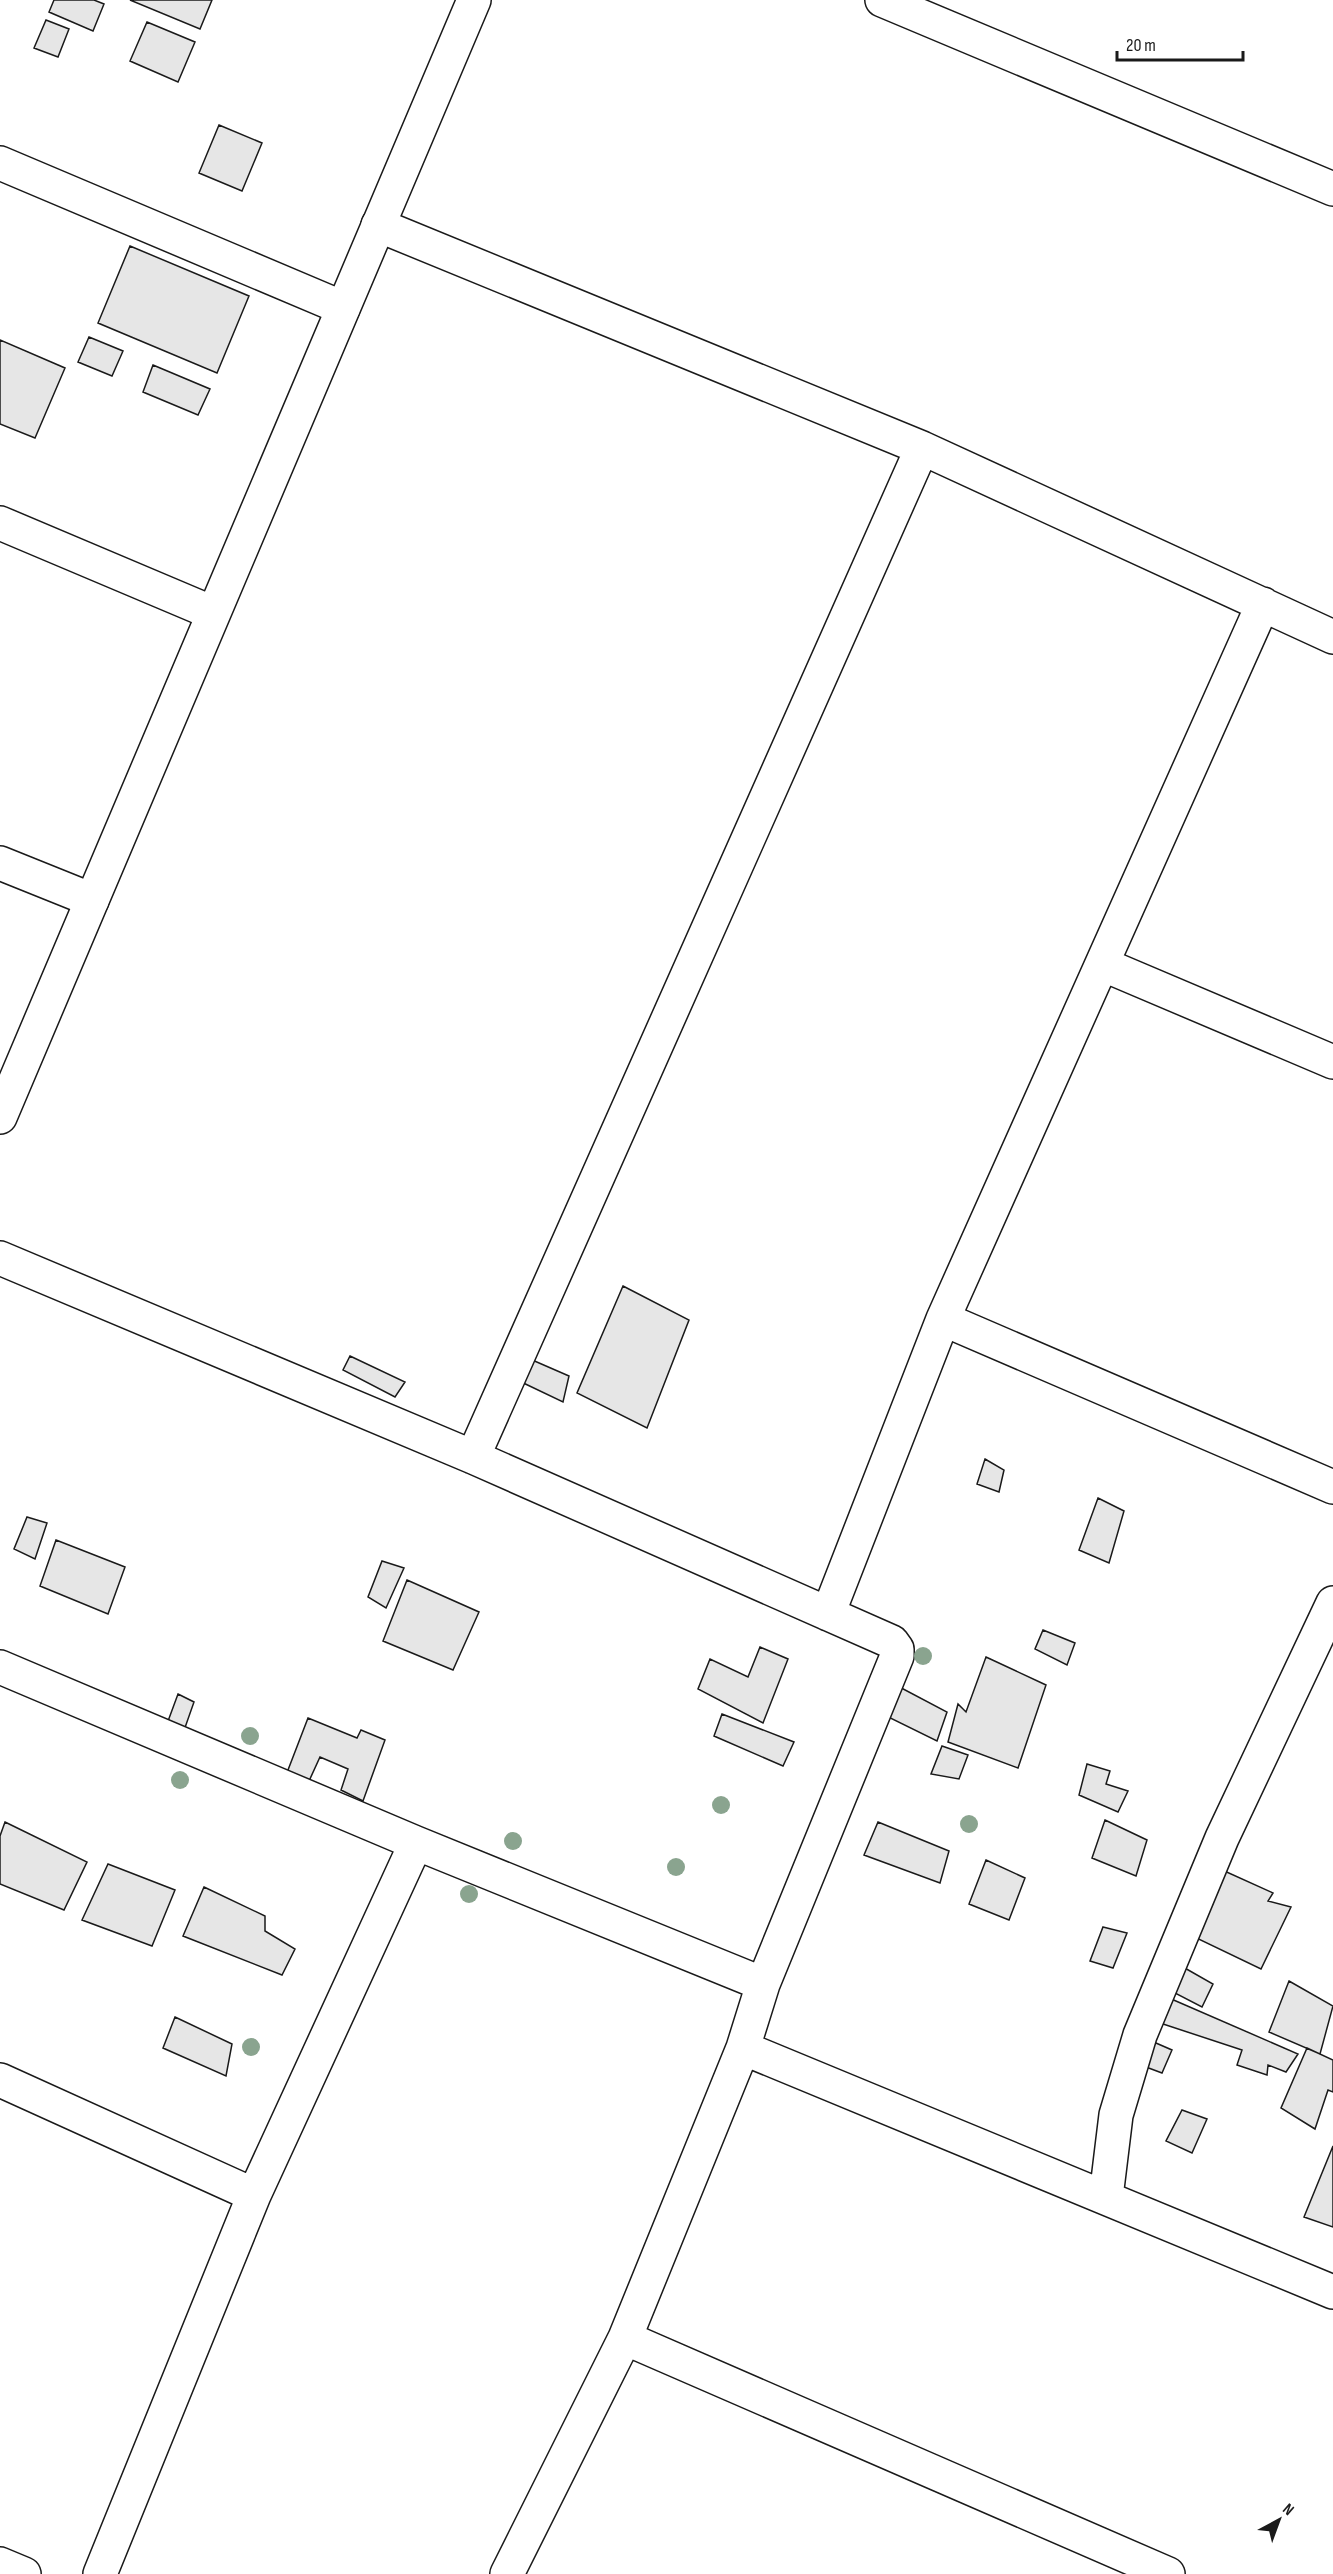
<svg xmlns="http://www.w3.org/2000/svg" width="1333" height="2574" font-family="'Sofia Sans Condensed',sans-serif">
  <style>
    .building { fill: #e6e6e6; stroke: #1a1a1a; stroke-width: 1.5 }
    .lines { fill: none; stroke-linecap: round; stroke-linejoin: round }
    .street-casing { stroke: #1a1a1a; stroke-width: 36 }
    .secondary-casing { stroke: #1a1a1a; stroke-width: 36 }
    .street { stroke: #fff; stroke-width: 33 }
    .secondary { stroke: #fff; stroke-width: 33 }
    .tree { fill: #8aa48f }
  </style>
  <rect width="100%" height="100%" fill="#fff"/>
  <path class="building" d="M54,0H94L104,4L93,31L49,12Z
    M130,0H212L200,29Z
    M46,20L69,29L58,57L34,48Z
    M147,22L195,42L178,82L130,61Z
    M219,125L262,143L242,191L199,173Z
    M130,246L249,296L217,373L98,323Z
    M89,337L123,351L112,376L78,362Z
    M0,340L65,368L35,438L0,424Z
    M153,365L210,389L198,415L143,392Z
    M623,1286L689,1320L647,1428L577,1393Z
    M350,1356L405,1382L395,1397L343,1370Z
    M523,1356L569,1376L563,1402L515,1379Z
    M985,1459L1004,1470L999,1492L977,1484Z
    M1098,1498L1124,1511L1109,1563L1079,1550Z
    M27,1517L47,1523L35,1559L14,1549Z
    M56,1540L125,1567L108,1614L40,1586Z
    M382,1561L404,1568L386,1608L368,1597Z
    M407,1580L479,1612L453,1670L383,1641Z
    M1043,1630L1075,1643L1067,1665L1035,1649Z
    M760,1647L788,1659L763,1723L698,1689L710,1659L748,1677Z
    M986,1657L1046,1685L1018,1768L948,1742L958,1704L966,1712Z
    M890,1682L947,1712L937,1741L876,1711Z
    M178,1694L194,1702L181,1739L164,1732Z
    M722,1714L794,1742L783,1766L714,1736Z
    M308,1718L357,1738L361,1730L385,1740L363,1801L341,1790L348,1769L320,1757L304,1792L283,1783Z
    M942,1746L968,1755L959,1779L931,1774Z
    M1087,1764L1110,1771L1106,1784L1128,1791L1118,1812L1079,1795Z
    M1105,1820L1147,1840L1136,1876L1092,1858Z
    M5,1822L87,1862L64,1910L0,1884V1836Z
    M878,1822L949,1851L940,1883L864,1855Z
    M986,1860L1025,1878L1009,1920L969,1904Z
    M108,1864L175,1890L152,1946L82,1920Z
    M1220,1869L1273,1893L1268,1901L1291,1907L1261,1969L1188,1934Z
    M204,1887L265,1916V1931L295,1949L282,1975L183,1936Z
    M1103,1927L1127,1933L1113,1968L1090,1961Z
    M1183,1967L1213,1984L1202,2007L1171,1991Z
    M1289,1981L1333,2006L1320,2054L1269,2032Z
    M1169,1998L1298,2054L1286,2072L1268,2065L1267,2075L1237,2065L1242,2050L1160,2023Z
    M175,2017L232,2044L226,2076L163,2048Z
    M1149,2040L1172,2050L1162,2073L1138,2064Z
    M1307,2048L1333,2060V2092L1328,2090L1315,2129L1281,2108Z
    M1182,2110L1207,2119L1192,2153L1166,2141Z
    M1333,2146V2227L1304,2217Z"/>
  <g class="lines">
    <g class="street-casing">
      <path id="street" d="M882,0L1333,189
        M0,163L343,308
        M378,225L922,448L1333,637
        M0,523L213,613
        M0,863L92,900
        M1102,964L1333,1062
        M0,1258L473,1457L892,1642L897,1649V1656L763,1984L743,2048L625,2338L507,2574
        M943,1319L1333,1487
        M473,1457L922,448
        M828,1614L943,1319L1263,604
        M0,1667L416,1843L763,1984
        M743,2048L1333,2292
        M0,2080L254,2195
        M1106,2197L1116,2115L1140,2035L1222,1838L1333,1603
        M625,2338L1168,2574
        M0,2564L24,2574
        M100,2574L254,2195L416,1843"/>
    </g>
    <g class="secondary-casing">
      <path id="secondary" d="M0,1117L474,0"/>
    </g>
    <use href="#street" class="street"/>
    <use href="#secondary" class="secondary"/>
  </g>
  <g class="tree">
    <circle cx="923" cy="1656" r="9"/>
    <circle cx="250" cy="1736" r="9"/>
    <circle cx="180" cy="1780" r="9"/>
    <circle cx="721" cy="1805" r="9"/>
    <circle cx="969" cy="1824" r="9"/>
    <circle cx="513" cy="1841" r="9"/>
    <circle cx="676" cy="1867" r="9"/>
    <circle cx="469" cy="1894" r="9"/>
    <circle cx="251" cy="2047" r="9"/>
  </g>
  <g transform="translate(1279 2520) rotate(41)" stroke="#ffffff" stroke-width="4.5" paint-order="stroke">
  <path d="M0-4.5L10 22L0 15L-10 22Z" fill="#1a1a1a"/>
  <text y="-9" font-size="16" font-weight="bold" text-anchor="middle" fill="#1a1a1a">N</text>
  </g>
  <path d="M1117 51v9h126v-9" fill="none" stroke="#1a1a1a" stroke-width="3"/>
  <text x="1126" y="51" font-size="18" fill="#1a1a1a" stroke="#ffffff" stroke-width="4.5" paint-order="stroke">20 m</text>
</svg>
